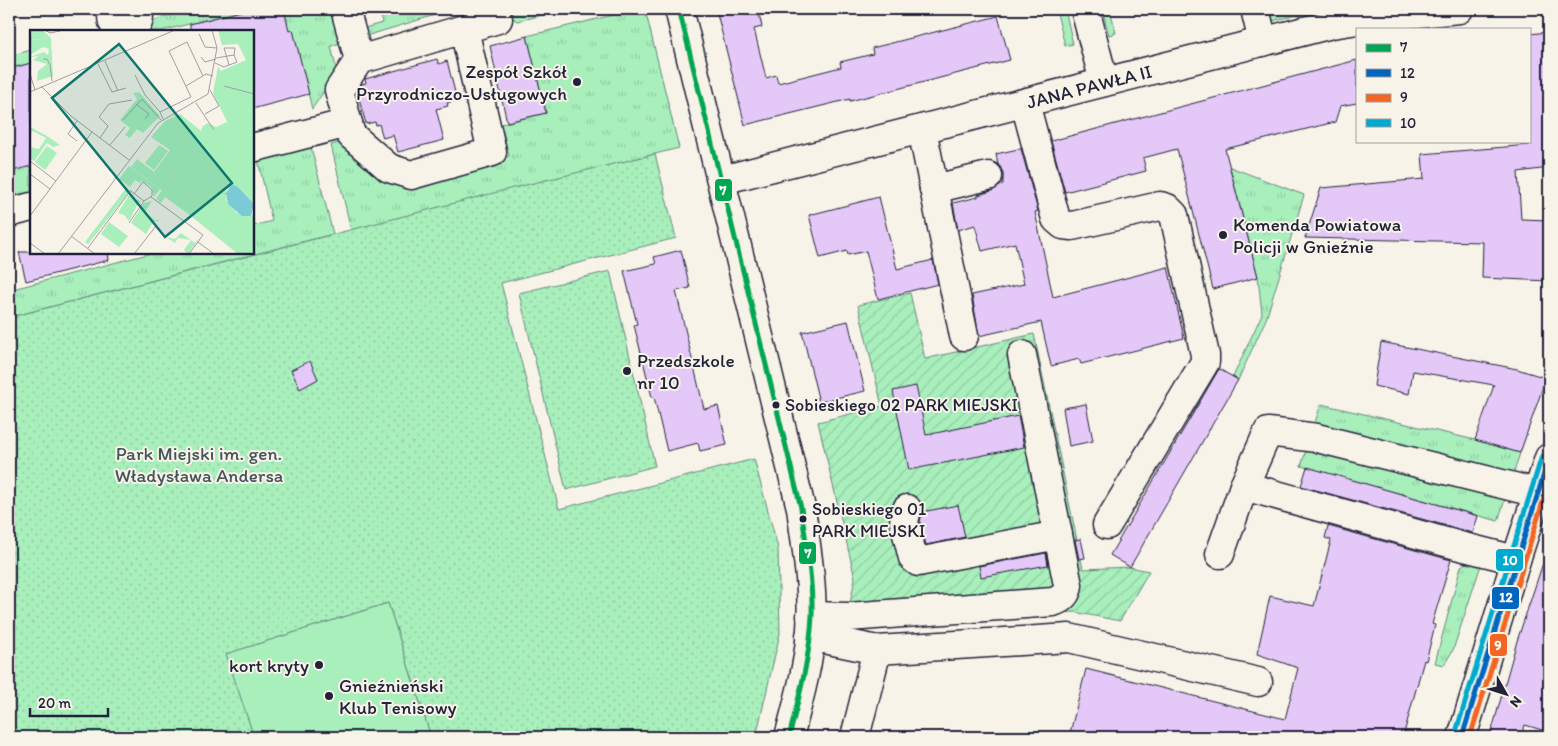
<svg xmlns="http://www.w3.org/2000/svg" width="1558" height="746" font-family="Itim,sans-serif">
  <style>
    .grass { fill: url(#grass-tufts); stroke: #65887c }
    .park { fill: url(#park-dots); stroke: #65887c }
    .garden { fill: url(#garden-furrows); stroke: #65887c }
    .pitch { fill: #a8efbc; stroke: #65887c }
    .building { fill: #e4c9f8; stroke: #22223b }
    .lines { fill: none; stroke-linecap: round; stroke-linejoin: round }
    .minor-casing { stroke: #22223b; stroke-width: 31 }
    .minor { stroke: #f7f3e8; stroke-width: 28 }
    .bus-1-casing { stroke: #f7f3e8; stroke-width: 9 }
    .bus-2-casing { stroke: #f7f3e8; stroke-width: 9 }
    .bus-3-casing { stroke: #f7f3e8; stroke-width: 9 }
    .bus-4-casing { stroke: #f7f3e8; stroke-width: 9 }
    .bus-1 { stroke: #00a651; stroke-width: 5 }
    .bus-2 { stroke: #0065bd; stroke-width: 5 }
    .bus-3 { stroke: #f26522; stroke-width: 5 }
    .bus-4 { stroke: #00a9ce; stroke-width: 5 }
    .poi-dot { fill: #22223b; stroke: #f7f3e8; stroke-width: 2 }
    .labels { text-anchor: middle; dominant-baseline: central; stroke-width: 4; stroke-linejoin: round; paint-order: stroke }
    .bus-label { font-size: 18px; fill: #22223b; stroke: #f7f3e8; text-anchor: start }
    .poi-label { font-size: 19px; fill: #22223b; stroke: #f7f3e8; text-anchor: start }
    .street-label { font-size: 19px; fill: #22223b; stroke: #f7f3e8 }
    .park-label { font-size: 19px; fill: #44555b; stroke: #f7f3e8 }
    .inset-road { fill: none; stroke: #a29fa3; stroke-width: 1 }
    .view { fill: #0f766e; fill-opacity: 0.15; stroke: #0f766e; stroke-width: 2.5 }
    .inset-edge { fill: none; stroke: #22223b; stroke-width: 2.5 }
    .line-badge { stroke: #f7f3e8; stroke-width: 2 }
    .badge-label { font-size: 14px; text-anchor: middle; font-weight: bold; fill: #fff }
  </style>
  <defs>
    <pattern id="grass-tufts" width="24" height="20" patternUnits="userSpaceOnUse" patternTransform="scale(1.25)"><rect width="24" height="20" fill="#a8efbc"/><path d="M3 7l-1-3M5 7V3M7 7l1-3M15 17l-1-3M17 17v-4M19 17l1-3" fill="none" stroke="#90cda2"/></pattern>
    <pattern id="park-dots" width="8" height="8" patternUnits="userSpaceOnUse" patternTransform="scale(1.25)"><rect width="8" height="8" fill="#a8efbc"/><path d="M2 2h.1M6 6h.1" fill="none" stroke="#90cda2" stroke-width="1.8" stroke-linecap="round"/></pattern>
    <pattern id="garden-furrows" width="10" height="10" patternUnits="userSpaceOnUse" patternTransform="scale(1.25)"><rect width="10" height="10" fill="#a8efbc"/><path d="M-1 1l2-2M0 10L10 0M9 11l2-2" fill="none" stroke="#90cda2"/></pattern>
  </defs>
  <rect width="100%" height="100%" fill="#f7f3e8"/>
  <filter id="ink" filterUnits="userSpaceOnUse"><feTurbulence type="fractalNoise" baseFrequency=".02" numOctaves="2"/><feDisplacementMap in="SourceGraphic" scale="10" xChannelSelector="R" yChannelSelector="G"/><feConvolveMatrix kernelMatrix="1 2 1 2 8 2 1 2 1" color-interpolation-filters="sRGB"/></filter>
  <g filter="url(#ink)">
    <path class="grass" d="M173,9H249L161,31H145C152,19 161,17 174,14Z
      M284,9H337L346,41L331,46L337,72L312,109L293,31H289Z
      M379,9H455L359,38L358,30L382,23Z
      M506,9H545L547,14L517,21L508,15Z
      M638,9H645L679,148L351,230L331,145L343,142L414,184L509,156L501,124L546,113L527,36Z
      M1056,9H1065L1073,44L1065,46Z
      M1102,9H1110L1116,33L1109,35Z
      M1263,9H1314V11L1268,22Z
      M31,50V63L9,69V56Z
      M311,147L333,234L11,317L9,310V290L152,253L252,252L253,226L272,221L258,160Z
      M31,166V196L22,198L9,194V172Z
      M1230,167L1304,195L1266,319L1238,380L1233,377L1262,314L1258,277Z
      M1321,404L1475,440L1520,453L1498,521L1301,466Z
      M1468,562L1481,565L1453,650L1444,665L1435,663L1461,566Z"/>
    <path class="park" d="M655,154L676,238L501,283L559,509L754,459L778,548L780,633L756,737H431L388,603L227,654L254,737H9V310L11,317L517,187Z
      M610,271L655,466L566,490L519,293Z"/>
    <path class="garden" d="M910,293L925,359L1034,334L1083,569L1130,567L1149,571L1120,621L1074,612L845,630L855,578L818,422L882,406L858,305Z"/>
    <path class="pitch" d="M388,603L431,737H254L226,654Z"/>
    <path class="building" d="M249,9H284L289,31L293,30L309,94L252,109V31H190V24Z
      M716,9H758L762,27L754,29L766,78L776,75L778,83L841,67L840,62L873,54L872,48L998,16L1010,60L850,101V99L745,125Z
      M1549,32V168L1518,172L1521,219L1549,220V281L1482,278L1483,242L1305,238L1321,188L1424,179L1422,154L1529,145V34Z
      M527,36L546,113L507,122L490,46Z
      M437,59L439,64L447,61L457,100L447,103L448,106L436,109L444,140L398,152L393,135L383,138L379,124L376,125L375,122L366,124L357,91L362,84L366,83L365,79Z
      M1357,60V103L1340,106L1335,122L1225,149L1258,277L1213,289L1177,149L1143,158L1146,171L1065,192L1051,141Z
      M31,63V166L9,172V69Z
      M1018,149H1021L1038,211L1035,212L1053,297L1168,267L1184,338L1081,364L1079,359L1051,366L1041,322L979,336L972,295L1024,284L1015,243L982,251L975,225L958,230L953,203L978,197V195L992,191L1003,184V173L998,165L996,154Z
      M879,197L897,269L933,260L938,284L878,299L866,251L848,255L847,251L820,258L809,215Z
      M681,250L690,288L676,291L704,409L718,406L727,445L700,451L698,443L667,451L654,397H652L634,325L637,324L624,271L656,264L654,257Z
      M19,252H108L109,260L26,281Z
      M848,321L865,391L819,402L802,332Z
      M1381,342L1517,369L1546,378L1520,453L1475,440L1494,385L1413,371L1409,394L1374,386Z
      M310,361L318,379L300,389L291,370Z
      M1219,369L1238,380L1130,567L1110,555Z
      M916,386L926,435L1018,416L1024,447L909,470L893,391Z
      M1086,404L1093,441L1069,446L1063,408Z
      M1307,467L1478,516L1473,533L1301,486Z
      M958,505L965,537L926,545L920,522L922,512Z
      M1328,526L1451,560L1432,624L1435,625L1426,661L1424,660L1403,737H1069L1086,669L1285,719L1298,668L1257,654L1270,596L1314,606L1331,540L1325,538Z
      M1081,539L1085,558L1079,559L1075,540Z
      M1046,553L1048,565L981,577L979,566Z
      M1545,557L1549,558V732L1525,725L1521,737H1490L1517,641Z"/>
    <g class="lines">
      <g class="minor-casing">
        <g id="minor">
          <path d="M115,9C109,19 113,28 124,31"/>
          <path d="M345,9L359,60"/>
          <path d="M679,9L801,508C806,547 814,589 811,629C809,665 798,702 789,737"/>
          <path d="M1085,9L1104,82"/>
          <path d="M1255,9L1263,42"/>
          <path d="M464,29L492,152L411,175L389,168L351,135L339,90L359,60L481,24L498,19"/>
          <path d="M127,31C138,28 142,19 136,9"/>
          <path d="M1025,103L1056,219L1063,225L1072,226L1160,206L1167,208L1174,215L1205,355V362L1107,525"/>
          <path d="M922,129L964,336"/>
          <path d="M252,148L348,123"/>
          <path id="s1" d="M722,180L1332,24L1377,17L1459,9"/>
          <path d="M934,189L988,176"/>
          <path d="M9,213L31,207"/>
          <path d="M1244,486L1460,546L1516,560"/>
          <path d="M907,509L904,522L913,558L918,562L1058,535"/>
          <path d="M1220,554L1244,486L1268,432L1317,438L1538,493"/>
          <path d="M811,616L848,617L1053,602C1062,599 1067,595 1068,585L1022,355"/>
          <path d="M810,636L877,650L855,737"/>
          <path d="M877,650L1069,638L1258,682"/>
          <path d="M1462,737L1516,560L1549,458"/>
        </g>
      </g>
      <use href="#minor" class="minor"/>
      <g class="bus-1-casing">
        <path id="bus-1" d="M679,9L801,508C806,544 813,580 812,616C810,657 799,697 789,737"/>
      </g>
      <g class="bus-2-casing">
        <path id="bus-2" d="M1462,737L1549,458"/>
      </g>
      <g class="bus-3-casing">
        <path id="bus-3" d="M1470,737L1549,482"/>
      </g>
      <g class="bus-4-casing">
        <path id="bus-4" d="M1455,735L1542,456"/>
      </g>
      <use href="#bus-1" class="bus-1"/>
      <use href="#bus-2" class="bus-2"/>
      <use href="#bus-3" class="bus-3"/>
      <use href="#bus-4" class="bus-4"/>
    </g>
  </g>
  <g class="poi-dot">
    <circle cx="577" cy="82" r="5"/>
    <circle cx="1223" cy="235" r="5"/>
    <circle cx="627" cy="371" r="5"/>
    <circle cx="776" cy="405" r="4.5"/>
    <circle cx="803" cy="519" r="4.5"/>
    <circle cx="319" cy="665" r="5"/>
    <circle cx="329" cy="696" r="5"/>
  </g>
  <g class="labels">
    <g class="bus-label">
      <text x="785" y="405">Sobieskiego 02 PARK MIEJSKI</text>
      <text x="812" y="509">Sobieskiego 01<tspan x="812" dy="22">PARK MIEJSKI</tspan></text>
    </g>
    <g class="poi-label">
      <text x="567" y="71" text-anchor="end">Zespół Szkół<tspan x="567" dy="22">Przyrodniczo-Usługowych</tspan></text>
      <text x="1233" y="224">Komenda Powiatowa<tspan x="1233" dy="22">Policji w Gnieźnie</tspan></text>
      <text x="637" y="360">Przedszkole<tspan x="637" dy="22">nr 10</tspan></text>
      <text x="309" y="665" text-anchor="end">kort kryty</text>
      <text x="339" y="685">Gnieźnieński<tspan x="339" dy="22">Klub Tenisowy</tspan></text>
    </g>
    <g class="street-label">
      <text stroke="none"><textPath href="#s1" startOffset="379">JANA PAWŁA II</textPath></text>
    </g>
    <g class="park-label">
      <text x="199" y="453">Park Miejski im. gen.<tspan x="199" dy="22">Władysława Andersa</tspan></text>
    </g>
  </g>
  <g transform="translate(30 30)">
    <rect width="224" height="224" fill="#f7f3e8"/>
    <path d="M21,8L23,46L7,51L8,41L17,34L3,30L9,26L0,27L14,22L18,25L19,19L13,17L0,25V10ZM0,97L17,106L30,115L23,117L17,113L4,131L0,129V117L9,119L16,108L3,101L1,103ZM99,136L130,159L124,167L121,157L112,151L110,153L105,150L100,157L89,149ZM97,157L100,161L58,214L55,212ZM132,160L163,183L161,186L135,167L131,173L126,169ZM99,165L112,172H109L99,191L94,185L88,183ZM122,171L115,182L126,191L130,189L127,192L124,191L116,204L101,193L114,173ZM79,192L98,206L89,217L71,204ZM151,203L165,213L171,206L158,224L154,220L161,210L148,208L145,213L136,207L145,209Z" fill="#a8efbc"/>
    <path d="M188,0H224V174L208,157L197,159L196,167L197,172L207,183L221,186L224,184V224H208L161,186L162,183L101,137L107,129L124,142L140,120L121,107L135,91L150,84L176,105L177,139L192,116L207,112L183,63L188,37L191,41L216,30L208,14L192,15ZM129,115L138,121L124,140L115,133Z" fill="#a8efbc"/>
    <path d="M3,0H12L21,8L0,10ZM109,62L130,86L113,103L107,99L100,108L95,105L100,98L90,90L107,69L103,63Z" fill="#a8efbc"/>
    <path d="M197,92L208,112L196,118L192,116L177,140L161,129L176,105L171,101L173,96L178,93L186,97ZM17,116L27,123L15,140L5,132Z" fill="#a8efbc"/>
    <path d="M202,154L208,157L224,174L221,186H212L198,174L196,164L192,163H196Z" fill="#7bcbd7"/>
    <path class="inset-road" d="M15,0L20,3L30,1M169,4L175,17L187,18M171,27L175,32L186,29M13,29H17L20,35L22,51M75,31L88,61M185,33L194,37L207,32L204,25L186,28M68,34L82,62L96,58M199,35L194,18H205L204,25M0,44L5,60M105,45L115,65L130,82M11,56L41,86L99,130M156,56L176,44L183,46M194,56L224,64M0,62L145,0M166,73L184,100M106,74L119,84L115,89M175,84L189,76L180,60M133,89L130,82L161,67L139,21L157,12L173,46M93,90L112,69L131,90M47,91L38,104L47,111M70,108L78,96L69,87L79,74L102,70M80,115L95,97M0,131L26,151M0,144L20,159M101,161L102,162L114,171L122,166V160L113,152L104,164M121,167L173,205L159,224M0,186L62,102M99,193L114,171M41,206L65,224M168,212L184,224M0,213L15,224M58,218L101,160M28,224L128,93L178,64L187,18L182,0M104,224L126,196"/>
    <path class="view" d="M89,14L202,153L135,207L22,68Z"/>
    <rect width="224" height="224" class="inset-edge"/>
  </g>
  <g class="line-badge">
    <rect x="714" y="178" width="19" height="24" rx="5" fill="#00a651"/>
    <rect x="798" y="541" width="19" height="24" rx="5" fill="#00a651"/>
    <rect x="1495" y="548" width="29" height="24" rx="5" fill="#00a9ce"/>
    <rect x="1491" y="586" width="29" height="24" rx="5" fill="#0065bd"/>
    <rect x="1489" y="633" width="19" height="24" rx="5" fill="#f26522"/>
  </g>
  <g class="badge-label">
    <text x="723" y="195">7</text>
    <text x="808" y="558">7</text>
    <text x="1510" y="565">10</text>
    <text x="1506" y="602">12</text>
    <text x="1498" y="650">9</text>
  </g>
  <rect width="1558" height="746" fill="none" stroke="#f7f3e8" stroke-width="30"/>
  <rect x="15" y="15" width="1528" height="716" fill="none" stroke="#22223b" stroke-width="2" filter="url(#ink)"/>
  <rect x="1356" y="28" width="175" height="115" fill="#f7f3e8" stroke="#a29fa3"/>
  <rect x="1366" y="44" width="25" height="8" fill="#00a651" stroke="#a29fa3"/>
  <text x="1400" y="52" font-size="15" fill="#22223b">7</text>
  <rect x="1366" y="69" width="25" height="8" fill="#0065bd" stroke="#a29fa3"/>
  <text x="1400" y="78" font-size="15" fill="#22223b">12</text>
  <rect x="1366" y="94" width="25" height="8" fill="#f26522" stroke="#a29fa3"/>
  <text x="1400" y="102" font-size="15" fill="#22223b">9</text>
  <rect x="1366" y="119" width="25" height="8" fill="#00a9ce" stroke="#a29fa3"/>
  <text x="1400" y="128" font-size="15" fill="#22223b">10</text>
  <g transform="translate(1506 694) rotate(129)" stroke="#f7f3e8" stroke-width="4" paint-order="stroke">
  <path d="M0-4L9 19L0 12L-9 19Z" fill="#22223b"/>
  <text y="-8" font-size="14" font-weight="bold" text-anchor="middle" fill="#22223b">N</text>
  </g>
  <path d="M30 708v8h78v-8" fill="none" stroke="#22223b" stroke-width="2.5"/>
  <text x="38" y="708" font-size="15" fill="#22223b" stroke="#f7f3e8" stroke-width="4" paint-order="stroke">20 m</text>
</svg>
